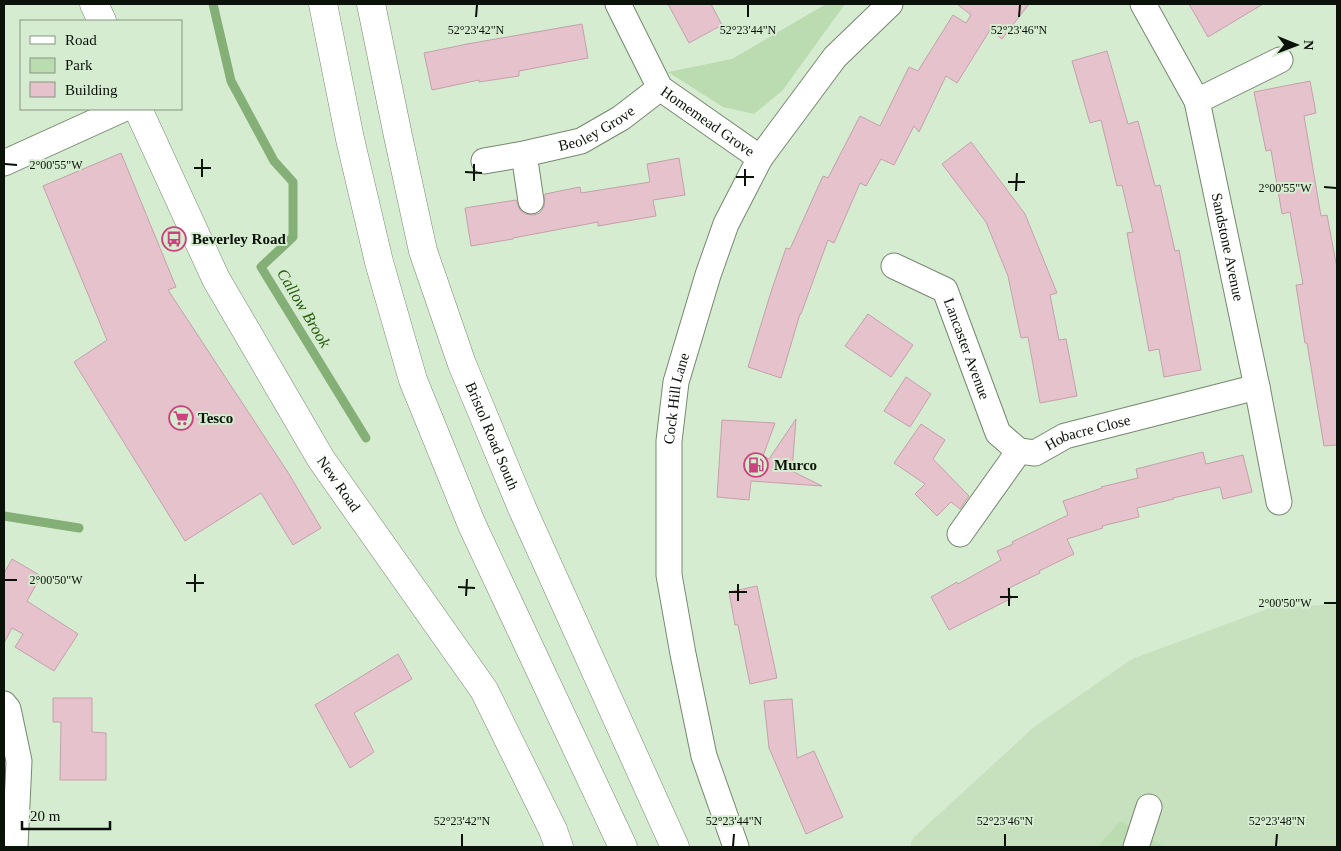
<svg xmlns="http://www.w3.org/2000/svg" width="1341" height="851" font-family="Georgia,serif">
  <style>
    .built { fill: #c7e1bf }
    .green { fill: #badcb0 }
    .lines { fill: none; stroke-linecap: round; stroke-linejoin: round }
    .stream { stroke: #84af76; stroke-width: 9 }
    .building { fill: #e6c2cd; stroke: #c3a1ab }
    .minor-casing { stroke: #75886f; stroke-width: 27 }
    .tertiary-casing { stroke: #75886f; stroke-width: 29 }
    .trunk-casing { stroke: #75886f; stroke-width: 29 }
    .minor { stroke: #fff; stroke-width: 25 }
    .tertiary { stroke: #fff; stroke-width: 28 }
    .trunk { stroke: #fff; stroke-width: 28 }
    .ticks { fill: none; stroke: #0b1209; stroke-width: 2 }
    .labels { text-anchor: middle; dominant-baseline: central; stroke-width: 4; stroke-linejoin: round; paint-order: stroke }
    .street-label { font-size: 15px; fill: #0b1209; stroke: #d6ecd0 }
    .poi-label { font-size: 15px; font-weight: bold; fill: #0b1209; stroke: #d6ecd0; text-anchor: start }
    .water-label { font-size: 16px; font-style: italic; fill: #235a08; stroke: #d6ecd0 }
    .ticks-label { font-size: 12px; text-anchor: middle; fill: #0b1209; stroke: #d6ecd0; stroke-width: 4; stroke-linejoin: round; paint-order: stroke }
  </style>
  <rect width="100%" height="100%" fill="#d6ecd0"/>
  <path class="built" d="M1337,604V847H910L913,838L1034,727L1132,659L1270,608Z"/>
  <path class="green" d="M826,4H845L783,90L754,114L723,107L668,72L732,59Z
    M1120,821L1165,847H1098Z"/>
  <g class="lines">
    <path class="stream" d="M213,4L231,81L274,161L293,182V237L261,267L366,438
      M4,516L79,528"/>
  </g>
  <path class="building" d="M668,4H711L722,25L689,43Z
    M957,4H1029L1002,39L990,30L957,83L946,76L919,132L914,126L894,165L881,159L866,186L860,183L834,243L828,240L801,314H800L781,378L748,367L771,292L786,248L790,249L823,176L828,178L860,116L880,126L909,67L918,71L953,15L966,23L971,15Z
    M1189,4H1263L1208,37Z
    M582,24L588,58L519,71V76L479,82V80L432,90L424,53L467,44Z
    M1107,51L1128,124L1138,121L1155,186L1160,185L1175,251L1179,250L1201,370L1164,377L1159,349L1149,351L1127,233L1133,232L1122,185L1117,186L1101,120L1090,123L1072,61Z
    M1310,81L1316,113L1304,116L1321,216L1327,215L1337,268V445L1324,446L1307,343H1305L1296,285L1303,284L1290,212L1282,214L1271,150L1266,151L1254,92Z
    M971,142L1025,214L1057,293L1050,295L1059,340L1066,339L1077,396L1040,403L1028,337L1021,338L1008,276L986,222L942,164Z
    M121,153L176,287L168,290L289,474L321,528L293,545L261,493L185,541L74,362L107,340L43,186Z
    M679,158L685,195L653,200L656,216L598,226V222L513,238V239L471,246L465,208L516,200L520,210L526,214L534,215L540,213L544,207L545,194L580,187L581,193L650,182L647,164Z
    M868,314L913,345L891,377L845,346Z
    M906,377L931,394L910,427L884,411Z
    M796,419L792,471L822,486L751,481L749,500L717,497L722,420L775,423L763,456L769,459Z
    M921,424L945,440L933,459L969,496L960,509L951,502L937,516L915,494L925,484L894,463Z
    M1203,452L1206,464L1243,455L1252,492L1223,499L1220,487L1173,498L1174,499L1137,508L1139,517L1102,526L1103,528L1067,539L1074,554L1039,571L1040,573L1007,589L1012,598L949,630L931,597L957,582L958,584L1001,560L997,551L1013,544L1012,542L1068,515L1063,501L1102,488L1101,487L1138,478L1136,469Z
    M12,559L41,576L27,601L78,634L54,671L15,647L23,634L12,628L4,643V573Z
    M757,586L777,678L750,684L738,625H735L729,592Z
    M398,654L412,679L354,713L374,752L350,768L315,705Z
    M53,698H92V732L106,733V780H60L61,722H53Z
    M792,699L797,758L814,751L843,817L806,834L769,748L764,701Z"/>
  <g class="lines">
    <g class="minor-casing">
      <g id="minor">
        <path id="s1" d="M618,4L660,88L760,158"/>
        <path id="s2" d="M1143,4L1197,101L1257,387L1279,502"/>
        <path d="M1197,101L1280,60"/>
        <path d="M524,154L531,201"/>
        <path id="s3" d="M484,161L524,154L581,141L621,118L660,88"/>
        <path d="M4,163L123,109"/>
        <path id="s4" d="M894,266L945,290L998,433L1019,451"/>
        <path id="s5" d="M960,534L1019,451L1035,453L1065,436L1257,387"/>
        <path d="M4,704L8,709L19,761L15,847"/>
        <path id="s6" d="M736,847L704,756L683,654L669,575V441L676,382L708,275L726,224L760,158L835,57L890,4"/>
        <path d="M1136,847L1149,807"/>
      </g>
    </g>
    <g class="tertiary-casing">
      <g id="tertiary">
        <path d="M94,4L102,21"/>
        <path id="s7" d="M138,109L216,279L321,459L484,690L553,830L559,847"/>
      </g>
    </g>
    <g class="trunk-casing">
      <g id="trunk">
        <path d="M323,4L350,139L379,262L413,380L472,525L623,847"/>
        <path id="s8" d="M371,4L398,136L423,251L462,364L522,508L675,847"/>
      </g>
    </g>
    <use href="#minor" class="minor"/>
    <use href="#tertiary" class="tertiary"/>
    <use href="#trunk" class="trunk"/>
  </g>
  <path class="ticks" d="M476,17L477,5M748,17V5M1019,17L1020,5M5,164L17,165M194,168H211M465,172L482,173M202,177V159M736,177H754M474,181V164M1008,182H1025M745,186V169M1324,187L1336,188M1016,191L1017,173M5,580H17M186,583H204M458,587L475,588M195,592V574M729,592H747M466,596L467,579M1000,597H1018M738,601V584M1324,603H1336M1009,606V588M462,846V834M733,846L734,834M1005,846V834M1276,846L1277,834"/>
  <defs>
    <g id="bus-ring" transform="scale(1.25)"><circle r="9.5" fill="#d6ecd0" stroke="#cb427c" stroke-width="1.5"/><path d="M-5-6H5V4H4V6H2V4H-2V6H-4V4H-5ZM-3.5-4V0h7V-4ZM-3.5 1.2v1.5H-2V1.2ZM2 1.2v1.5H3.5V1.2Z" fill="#cb427c"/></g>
    <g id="supermarket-ring" transform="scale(1.25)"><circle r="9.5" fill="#d6ecd0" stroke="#cb427c" stroke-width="1.5"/><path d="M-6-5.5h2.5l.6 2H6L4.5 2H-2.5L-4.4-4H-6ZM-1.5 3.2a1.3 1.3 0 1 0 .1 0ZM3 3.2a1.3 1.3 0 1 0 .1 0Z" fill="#cb427c"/></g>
    <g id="fuel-ring" transform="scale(1.25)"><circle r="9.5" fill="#d6ecd0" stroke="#cb427c" stroke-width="1.5"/><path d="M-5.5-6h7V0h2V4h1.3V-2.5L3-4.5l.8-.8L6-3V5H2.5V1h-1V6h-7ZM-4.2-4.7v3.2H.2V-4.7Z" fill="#cb427c"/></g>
  </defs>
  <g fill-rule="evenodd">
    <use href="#bus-ring" x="174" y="239"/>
    <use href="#supermarket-ring" x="181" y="418"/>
    <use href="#fuel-ring" x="756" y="465"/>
  </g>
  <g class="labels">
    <g class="street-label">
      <text stroke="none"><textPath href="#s1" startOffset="152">Homemead Grove</textPath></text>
      <text stroke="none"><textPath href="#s3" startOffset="118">Beoley Grove</textPath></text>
      <text stroke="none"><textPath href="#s2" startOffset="260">Sandstone Avenue</textPath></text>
      <text stroke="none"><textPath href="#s4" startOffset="119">Lancaster Avenue</textPath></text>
      <text stroke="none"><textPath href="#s6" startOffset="458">Cock Hill Lane</textPath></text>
      <text stroke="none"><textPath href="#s5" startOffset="175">Hobacre Close</textPath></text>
      <text stroke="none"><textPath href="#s8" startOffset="450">Bristol Road South</textPath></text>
      <text stroke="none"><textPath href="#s7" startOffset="426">New Road</textPath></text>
    </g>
    <g class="poi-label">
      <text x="192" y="239">Beverley Road</text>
      <text x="198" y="418">Tesco</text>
      <text x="774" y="465">Murco</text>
    </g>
    <g class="water-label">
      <text transform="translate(304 308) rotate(59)">Callow Brook</text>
    </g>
  </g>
  <g class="ticks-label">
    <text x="476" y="34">52°23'42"N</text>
    <text x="748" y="34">52°23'44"N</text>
    <text x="1019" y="34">52°23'46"N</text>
    <text x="56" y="169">2°00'55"W</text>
    <text x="1285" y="192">2°00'55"W</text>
    <text x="56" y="584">2°00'50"W</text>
    <text x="1285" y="607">2°00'50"W</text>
    <text x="462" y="825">52°23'42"N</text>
    <text x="734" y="825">52°23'44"N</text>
    <text x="1005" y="825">52°23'46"N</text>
    <text x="1277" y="825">52°23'48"N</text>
  </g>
  <rect width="1341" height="851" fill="none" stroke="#0b1209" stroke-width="10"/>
  <rect x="20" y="20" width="162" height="90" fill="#d6ecd0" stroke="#859580"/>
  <rect x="30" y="36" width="25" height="8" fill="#ffffff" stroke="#859580"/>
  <text x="65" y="45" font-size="15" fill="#0b1209">Road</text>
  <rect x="30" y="58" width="25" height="15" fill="#badcb0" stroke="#859580"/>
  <text x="65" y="70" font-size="15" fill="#0b1209">Park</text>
  <rect x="30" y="82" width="25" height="15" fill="#e6c2cd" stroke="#859580"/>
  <text x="65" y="95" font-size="15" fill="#0b1209">Building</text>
  <g transform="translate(1296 45) rotate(91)" stroke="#d6ecd0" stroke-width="4" paint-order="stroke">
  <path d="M0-4L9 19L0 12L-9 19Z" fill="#0b1209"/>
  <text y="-8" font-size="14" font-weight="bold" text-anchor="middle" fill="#0b1209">N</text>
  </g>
  <path d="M22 821v8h88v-8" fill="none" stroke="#0b1209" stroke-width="2.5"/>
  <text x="30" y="821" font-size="15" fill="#0b1209" stroke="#d6ecd0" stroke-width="4" paint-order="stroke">20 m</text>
</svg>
